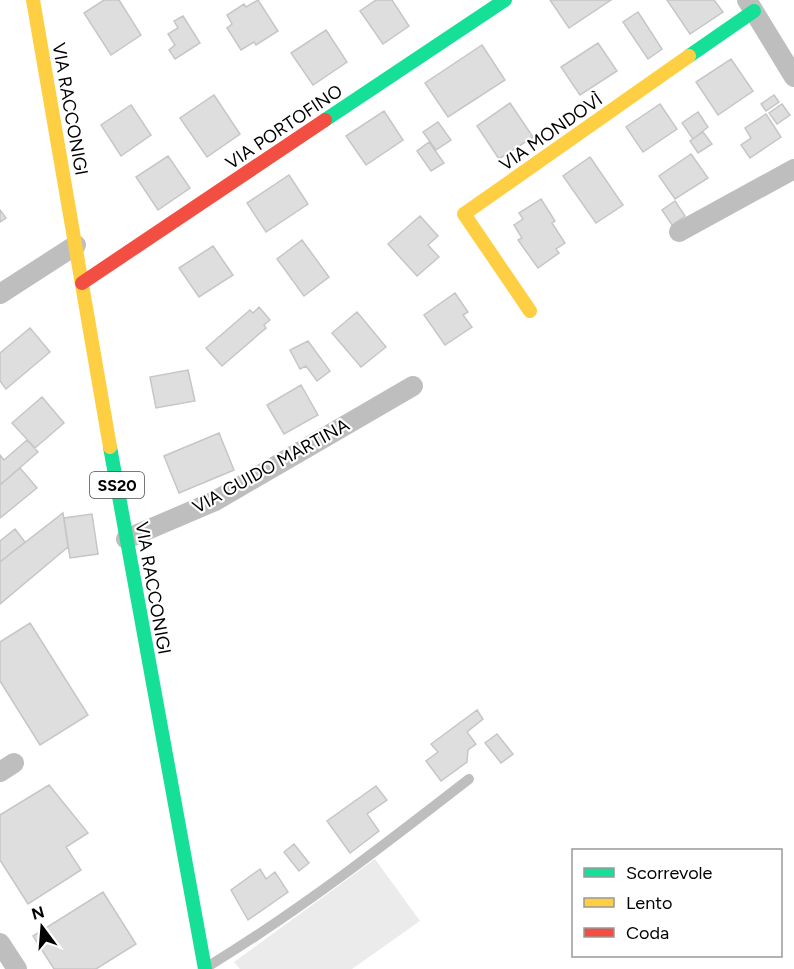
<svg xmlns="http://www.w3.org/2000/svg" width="794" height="969" font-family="Figtree,sans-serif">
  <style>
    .green { fill: #ebebeb }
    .building { fill: #dedede; stroke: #c6c6c6; stroke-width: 1.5 }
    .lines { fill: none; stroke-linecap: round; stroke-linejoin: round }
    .lane { stroke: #bebebe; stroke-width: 10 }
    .street { stroke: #bebebe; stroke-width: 20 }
    .fast { stroke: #16e098; stroke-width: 14 }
    .slow { stroke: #ffcf43; stroke-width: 14 }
    .jam { stroke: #f24e42; stroke-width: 14 }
    .labels { text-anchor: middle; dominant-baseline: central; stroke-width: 4.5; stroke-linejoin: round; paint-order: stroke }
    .shield { fill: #fff; stroke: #4c4c4c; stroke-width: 1.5 }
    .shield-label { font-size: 16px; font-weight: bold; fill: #000 }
    .street-label { font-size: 18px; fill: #000; stroke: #fff }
  </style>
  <rect width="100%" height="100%" fill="#fff"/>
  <path class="green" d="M375,859L420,921L352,969H240L234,962Z"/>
  <path class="building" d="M104,0H119L141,35L111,55L84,13Z
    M258,0L278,31L256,45L254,42L241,50L227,28L232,24L227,15L244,4L246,7Z
    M376,0H392L409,26L383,44L360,11Z
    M550,0H611L569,28Z
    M667,0H714L723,12L690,34Z
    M638,12L662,49L648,59L623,22Z
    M183,16L200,43L175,59L169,50L175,45L168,34L178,28L174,21Z
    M326,30L347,62L313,85L291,53Z
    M598,43L617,71L580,95L561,67Z
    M482,45L505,80L448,117L425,83Z
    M731,59L753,91L718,115L696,82Z
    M214,95L240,134L207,157L180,118Z
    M774,95L779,102L766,111L761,104Z
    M510,103L533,137L499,159L477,126Z
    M660,104L677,129L643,152L626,127Z
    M782,104L790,115L777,124L769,113Z
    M131,105L151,135L121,156L101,125Z
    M384,111L403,140L366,165L346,136Z
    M698,112L708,127L693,139L682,123Z
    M766,114L781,137L750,158L741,145L751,138L745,128Z
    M438,122L451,140L436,150L423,132Z
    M703,132L712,144L698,153L690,141Z
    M429,142L444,163L431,171L417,151Z
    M691,154L708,178L675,199L659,176Z
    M168,156L190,188L158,210L136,177Z
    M590,157L623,205L596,223L563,176Z
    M289,175L308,204L266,232L247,203Z
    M541,199L555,221L552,223L565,243L556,249L559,253L538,268L518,240L522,238L514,225L523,219L519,213Z
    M675,201L685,216L672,225L662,210Z
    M0,210L6,218L0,222Z
    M420,216L438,236L428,245L439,257L417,276L388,244Z
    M302,240L329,277L304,296L277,259Z
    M213,246L233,275L199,297L179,268Z
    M455,293L468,312L463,315L472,327L445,345L424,315Z
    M259,307L270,320L264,325L266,328L222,366L206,348L250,310L253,313Z
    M357,312L386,347L361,367L332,333Z
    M30,328L50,352L6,389L0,381V353Z
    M308,341L330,371L317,381L306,366L300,369L290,350Z
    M188,370L195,401L156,408L150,377Z
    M301,385L318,415L284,434L267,405Z
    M42,397L64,423L35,448L12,423Z
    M219,433L234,470L179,493L164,456Z
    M27,440L38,452L0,485V455L4,460Z
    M20,468L37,488L0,518V485Z
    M63,513L68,547L0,604V562Z
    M92,514L98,554L70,558L64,518Z
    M15,529L25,542L0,562V541Z
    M30,623L88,715L40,745L0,681V642Z
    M477,710L483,719L467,732L476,744L468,750L467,762L441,781L426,761L438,752L431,744Z
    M497,734L513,754L501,763L485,743Z
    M49,785L88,833L66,847L81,870L28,904L0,860V815Z
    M376,786L387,800L367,814L379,831L350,853L327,821Z
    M294,844L309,863L299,871L284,852Z
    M260,869L266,879L275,872L288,892L248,920L231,890Z
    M103,892L136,944L96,969H54L33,936Z"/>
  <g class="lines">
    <path class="lane" d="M207,967C299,911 384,845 469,779"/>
    <path class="street" d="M747,0L794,77
      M679,232L794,169
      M0,294L76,245
      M126,539L215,501L413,386
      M0,772L14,763
      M0,943L17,969"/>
    <path class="fast" d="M689,56L754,11
      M325,120L505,0
      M110,447L205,969"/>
    <path class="slow" d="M33,0L110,447
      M530,311L464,214L689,56"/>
    <path class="jam" d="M82,283L325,120"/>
  </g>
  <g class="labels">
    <rect class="shield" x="90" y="472" width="54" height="26" rx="4.5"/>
    <g class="shield-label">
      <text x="117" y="485">SS20</text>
    </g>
    <g class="street-label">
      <text transform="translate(70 109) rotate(80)">VIA RACCONIGI</text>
      <text transform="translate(284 127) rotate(-34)">VIA PORTOFINO</text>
      <text transform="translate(551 132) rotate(-35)">VIA MONDOVÌ</text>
      <text transform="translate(271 466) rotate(-29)">VIA GUIDO MARTINA</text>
      <text transform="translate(153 588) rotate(80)">VIA RACCONIGI</text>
    </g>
  </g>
  <rect x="572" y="849" width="210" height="108" fill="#ffffff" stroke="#999999" stroke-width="1.5"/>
  <rect x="584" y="868" width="30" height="9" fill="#16e098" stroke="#999999" stroke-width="1.5"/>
  <text x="626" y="879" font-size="18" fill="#000000">Scorrevole</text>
  <rect x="584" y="898" width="30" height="9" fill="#ffcf43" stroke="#999999" stroke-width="1.5"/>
  <text x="626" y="909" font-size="18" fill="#000000">Lento</text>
  <rect x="584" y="928" width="30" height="9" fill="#f24e42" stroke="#999999" stroke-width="1.5"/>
  <text x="626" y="939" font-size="18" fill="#000000">Coda</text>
  <g transform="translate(42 927) rotate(344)" stroke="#ffffff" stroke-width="4.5" paint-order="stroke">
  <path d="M0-4.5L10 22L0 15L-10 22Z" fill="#000000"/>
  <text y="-9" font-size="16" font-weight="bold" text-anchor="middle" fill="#000000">N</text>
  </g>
</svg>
